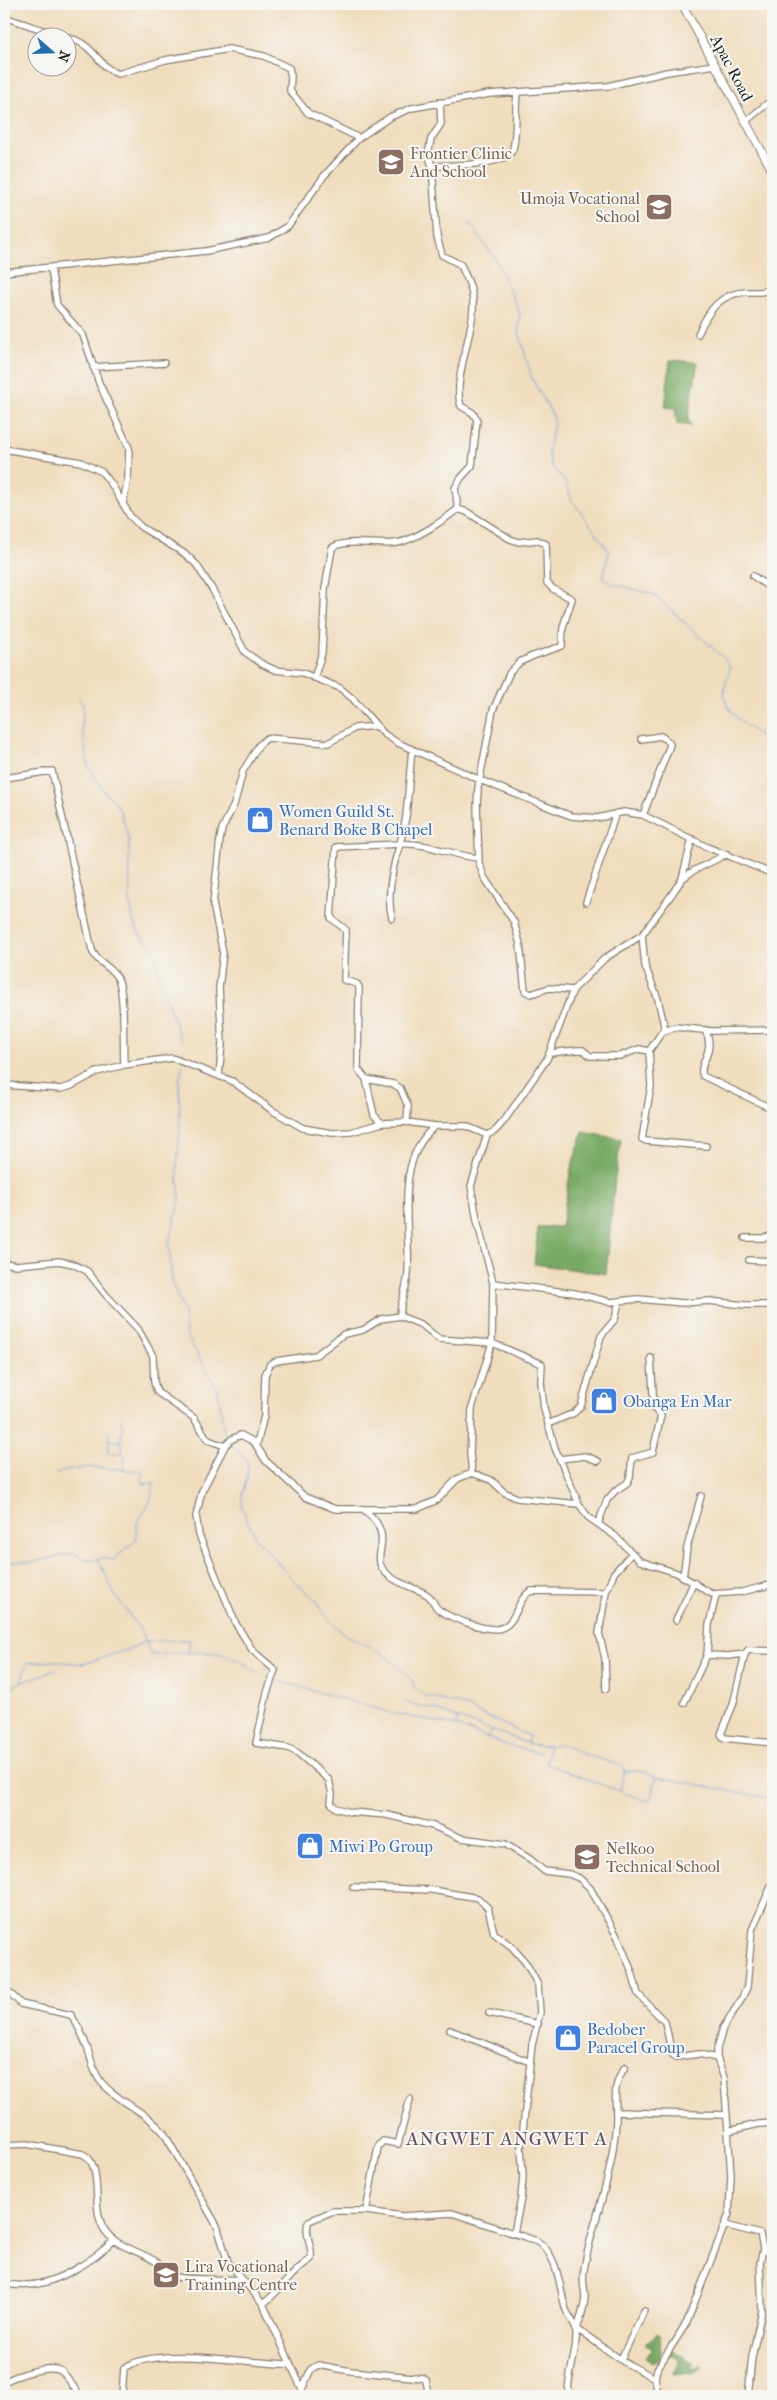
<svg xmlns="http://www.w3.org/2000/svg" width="777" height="2400" font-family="'IM FELL French Canon',serif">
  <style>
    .forest { fill: #78aa65; stroke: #4a6340 }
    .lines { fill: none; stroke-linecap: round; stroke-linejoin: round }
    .stream { stroke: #6da2da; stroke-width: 1 }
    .minor-casing { stroke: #867c6d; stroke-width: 8 }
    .major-casing { stroke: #867c6d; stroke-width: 9 }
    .minor { stroke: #fff; stroke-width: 5.5 }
    .major { stroke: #fff; stroke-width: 7 }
    .labels { text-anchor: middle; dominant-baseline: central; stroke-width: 4; stroke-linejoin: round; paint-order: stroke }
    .street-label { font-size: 16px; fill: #1c1c1c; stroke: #f6f6f2 }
    .education-label { font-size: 16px; fill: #785e54; stroke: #f6f6f2; text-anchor: start }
    .shop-label { font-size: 16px; fill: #366cbe; stroke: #f6f6f2; text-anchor: start }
    .quarter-label { font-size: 19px; letter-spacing: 1px; fill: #624d5b; stroke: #f6f6f2 }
  </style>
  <rect width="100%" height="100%" fill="#f6f6f2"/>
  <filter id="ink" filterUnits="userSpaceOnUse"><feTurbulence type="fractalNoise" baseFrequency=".02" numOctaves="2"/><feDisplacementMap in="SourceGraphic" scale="10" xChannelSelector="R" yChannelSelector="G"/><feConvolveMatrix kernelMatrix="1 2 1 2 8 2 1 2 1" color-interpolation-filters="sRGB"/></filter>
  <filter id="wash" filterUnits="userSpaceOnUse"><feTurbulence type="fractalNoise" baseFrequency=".0096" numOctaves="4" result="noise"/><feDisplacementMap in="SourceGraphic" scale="20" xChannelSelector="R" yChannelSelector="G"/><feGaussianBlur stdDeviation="1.12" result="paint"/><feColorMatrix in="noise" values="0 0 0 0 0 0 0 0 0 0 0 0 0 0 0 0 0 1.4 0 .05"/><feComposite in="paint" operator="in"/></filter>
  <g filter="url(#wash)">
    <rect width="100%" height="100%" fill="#f0ddbe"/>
    <path class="forest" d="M670,360L698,362L688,419L691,426L677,424L675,408L665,407Z
      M583,1132L621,1139L615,1178L606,1274L534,1264L538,1227H561L571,1168Z
      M657,2333L660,2335L661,2358L652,2363L645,2358L653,2349L646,2345V2342L655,2337Z
      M670,2349L694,2363L690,2367L694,2369L701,2366L703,2368L691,2374L688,2372L673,2374L678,2366L679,2360L671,2354L668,2358L667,2352Z"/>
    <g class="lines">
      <path class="stream" d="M468,222L475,230L495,259L520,313L518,329L532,379L553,416L554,425L548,450L551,465L565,482L572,500L609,551L603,578L612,584L653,594L725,659L730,668C729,676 725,684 724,691C722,714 757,733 773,744
        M79,699L83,706L82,728L88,766L105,793L115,801L121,813L129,840L130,901L133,921L139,933L148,943L155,955L159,977L181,1040
        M183,1051L184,1061
        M183,1065L179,1079L180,1129L177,1168L180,1200L169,1243L171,1270L173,1286L184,1311L186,1334L218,1391L225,1437L228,1440
        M120,1418L123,1427L120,1442L122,1444V1454L125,1458L124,1469
        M109,1432L108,1453L121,1454
        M109,1440L120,1442
        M230,1443L248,1461L247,1478L242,1495V1508L255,1537L294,1581L317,1601L321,1610L332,1623L343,1633L383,1654L393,1662L411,1679L414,1687L425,1696L464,1706L529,1736L527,1743
        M98,1559L116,1597L142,1632L151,1655C177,1655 205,1647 230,1657C244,1662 256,1672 269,1678
        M4,1563L23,1561L30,1563L74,1553L89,1561L104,1558L113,1560L136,1540L137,1524L151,1499L154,1483L145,1484L142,1482V1471L88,1467L56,1473
        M275,1680L388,1712L456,1726L512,1747L541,1753
        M21,1682L27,1663L53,1661L83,1664L133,1648L145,1641L190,1640L188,1652
        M4,1693L21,1682L56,1670
        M405,1702L433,1709L527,1743L543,1746L560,1744L586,1755L623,1766L624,1771
        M456,1726L458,1718
        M488,1738L492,1730
        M549,1746L546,1764L644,1800H652L653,1786L657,1777L773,1799
        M620,1791L624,1771L645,1772L656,1777"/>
    </g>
  </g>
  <g filter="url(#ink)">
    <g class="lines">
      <g class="minor-casing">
        <path id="minor" d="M4,17L67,38
          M68,38C94,43 98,67 118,74L165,60L229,49L264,56L289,68L291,76L290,91L308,113L359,138
          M440,102L441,124L431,139L428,154L432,166L437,237L442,255L461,265C464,274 471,284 472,294C479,324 451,377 461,406L473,413L477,420L472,466L461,478L455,488L458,509
          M746,121L773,99
          M432,166C448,165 508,167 513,149C517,133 515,110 517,94
          M51,269L57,305L83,335L99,383L129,448L128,478L123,503
          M4,272L206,251L269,238L288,226L324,176L359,138L390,117L412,108L489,94L608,86L667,72L715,65
          M698,334C708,311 720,293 746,292C756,292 764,293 773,288
          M93,367L164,363
          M4,449L81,462L102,472L112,485L130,516L141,527L185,554L196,564L212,589L245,652L262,664L275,670L303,673L340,688L353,699L384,734L398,743L480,780L571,816L598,818L624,812L643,815L707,847L773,874
          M458,509L467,512L510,539L519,542L537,540L546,544L547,583L553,589L572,599L563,627L562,646L533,656L520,662L510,672L493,710L478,788L477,805L479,863L484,877L514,922L520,944L525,991L531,994L549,988L573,990
          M753,576L773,590
          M314,678L322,653L325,589L332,548C345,538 380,546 397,543C415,540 444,520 458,509
          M641,739L661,736L669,742L670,745L643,815
          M4,778L52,771L92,950C96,963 112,966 118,979C125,993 123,1046 124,1065
          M682,879L693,871L727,854
          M586,902L616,813
          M392,918C386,896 393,865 400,844C428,842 452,856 479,858
          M642,935L645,966L658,999L665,1030
          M705,1030C717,1052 697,1063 703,1076L773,1109
          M550,1053L577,1050H583L590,1056H620L639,1049L649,1051
          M219,1075L222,1044L219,988L223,953L213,904L220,840L222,829L234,805L243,771L259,745L267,738L328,743L355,728L377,726
          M366,1079L393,1084L400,1088L408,1106L407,1122
          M4,1085L61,1089L71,1086L97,1072L124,1065L172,1058L232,1081L273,1111L303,1128L332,1133L351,1132L382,1123L407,1122L435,1126H466L487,1135L495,1131L504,1121L547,1059L573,990L605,958L642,935L672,894L682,879L692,839
          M382,1123L374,1115L366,1079L358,1069L359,987L357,984L344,980L346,930L331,918L336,847L400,844L406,817L412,749
          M435,1126C393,1162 411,1225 408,1274C407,1288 400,1301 400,1316L422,1325L439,1339L492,1343L472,1408L470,1453L472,1473
          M487,1135L471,1186L477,1220L493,1283L492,1343L542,1364L541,1382L544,1409L555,1448L579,1504L588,1517L615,1536L640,1561L677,1573L712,1594L742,1592L773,1584
          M706,1146L646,1141L642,1139L651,1086L649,1051L662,1032L675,1027L712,1031L773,1030
          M745,1238H763L773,1235
          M749,1260L773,1261
          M4,1263L16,1265L59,1261L73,1264L87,1271L106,1295L138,1329L153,1356L154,1382L157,1392L194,1418L208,1440L225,1446L232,1439L241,1435L254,1442L266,1461L305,1497L335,1509H417L437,1500L457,1479L472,1473L491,1480L504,1492L517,1498L579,1504
          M493,1283L574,1293L610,1302L638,1299L683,1303L709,1301L745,1305H773
          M548,1424L574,1413L581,1406L601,1336L615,1319L619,1302
          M257,1444L264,1416L265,1375L270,1364L276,1361L316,1355L344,1334L363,1330L381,1319L400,1316
          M225,1446L202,1491L196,1516L199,1535L236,1624L253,1651L275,1670L267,1693L256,1743L288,1748L298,1753L329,1780L332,1794L331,1803L336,1808L350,1812L387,1815L433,1826L461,1838L505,1844L530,1859L544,1871L569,1874L579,1878L590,1888L618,1938L632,1972L638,1994L665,2022L672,2054L676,2057L699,2054L717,2058
          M560,1459L585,1456L598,1461
          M363,1509C376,1519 384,1530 381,1547C380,1553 378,1560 381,1566C389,1582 412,1586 426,1594C432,1597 433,1603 437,1608C446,1617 490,1633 501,1628C518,1622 516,1599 531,1591L606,1592L614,1573L631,1554
          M598,1524L607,1500L615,1491L627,1483L630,1477L632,1458L653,1452L661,1415L654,1409L651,1358
          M683,1577L687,1548L701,1496
          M606,1592L599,1633L605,1658L606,1689
          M676,1620L694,1582
          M773,1651L748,1650L745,1654L733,1705L721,1734L724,1738L773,1743
          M707,1655L728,1656L745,1654
          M684,1703L707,1655L709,1625L716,1595
          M353,1887L432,1890L478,1898L488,1908L494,1933L512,1947L526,1963L538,1985L540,2012L532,2045L521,2148L523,2177L521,2198L514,2233
          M4,1987L21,2004L71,2015C78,2025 84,2038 88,2050C92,2061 93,2072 101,2082C119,2103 146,2111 164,2133L217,2226L228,2262L263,2304L302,2389V2396
          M489,2013L538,2024
          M450,2030L530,2062
          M625,2067C612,2086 616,2096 616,2118C616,2130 614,2143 612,2155C606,2195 590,2230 584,2270C582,2278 584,2287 585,2296C585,2307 580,2319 577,2329L624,2362L655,2378
          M616,2112L726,2115
          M728,2131L759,2124L773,2123
          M4,2145L27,2144L83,2154C105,2166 90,2207 104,2229C115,2247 138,2250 155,2261C162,2266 168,2274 177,2277C183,2279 234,2280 242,2279
          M366,2211L402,2216L452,2213L537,2241C559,2255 559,2288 566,2310C569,2317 576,2324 576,2331C578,2353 567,2374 568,2396
          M725,2225L760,2234L763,2249L760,2263L762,2310L752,2357L748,2396
          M763,2249L773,2252
          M4,2284C12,2285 20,2286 28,2285C56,2284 95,2260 114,2240
          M263,2304C281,2290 292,2271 311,2259C313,2247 303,2231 309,2221L333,2211H366L378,2147L383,2141L398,2144L410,2099
          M621,2359L644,2311
          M4,2382C15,2376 49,2364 61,2371C68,2376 74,2389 80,2396
          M302,2389L311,2369L318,2365L351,2371L423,2378L426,2380L429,2396
          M122,2396L124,2368C156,2345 249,2364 289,2364
          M658,2396L655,2378L657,2369L687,2322L729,2214L731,2176L728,2131L724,2078L717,2058V2049L723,2028L741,2000L747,1987L752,1930L773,1882"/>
      </g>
      <g class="major-casing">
        <path id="major" d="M682,4L773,172"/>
      </g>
      <use href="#minor" class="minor"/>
      <use href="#major" class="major"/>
    </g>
  </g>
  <defs>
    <g id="school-square" transform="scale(1.4375)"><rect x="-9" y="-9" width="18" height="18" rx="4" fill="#8d6e63" stroke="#f6f6f2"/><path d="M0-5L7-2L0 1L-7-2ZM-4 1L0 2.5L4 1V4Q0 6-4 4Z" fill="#fff"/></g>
    <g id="shop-square" transform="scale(1.4375)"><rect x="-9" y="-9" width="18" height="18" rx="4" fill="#3f7fe0" stroke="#f6f6f2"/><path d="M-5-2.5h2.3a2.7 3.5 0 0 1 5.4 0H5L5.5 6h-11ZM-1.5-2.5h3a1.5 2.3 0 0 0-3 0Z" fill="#fff"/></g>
  </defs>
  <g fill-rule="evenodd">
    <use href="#school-square" x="391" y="162"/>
    <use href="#school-square" x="659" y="207"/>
    <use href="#shop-square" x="260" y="820"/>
    <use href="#shop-square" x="604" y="1401"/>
    <use href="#shop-square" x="310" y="1846"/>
    <use href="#school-square" x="587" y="1857"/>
    <use href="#shop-square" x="568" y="2038"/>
    <use href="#school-square" x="166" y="2275"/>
  </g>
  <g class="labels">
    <g class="street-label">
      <text transform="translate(732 68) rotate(62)">Apac Road</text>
    </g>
    <g class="education-label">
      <text x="410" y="153">Frontier Clinic<tspan x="410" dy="18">And School</tspan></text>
      <text x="640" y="198" text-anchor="end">Umoja Vocational<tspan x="640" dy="18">School</tspan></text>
      <text x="606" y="1848">Nelkoo<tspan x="606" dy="18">Technical School</tspan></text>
      <text x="185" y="2266">Lira Vocational<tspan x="185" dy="18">Training Centre</tspan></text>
    </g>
    <g class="shop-label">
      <text x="279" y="811">Women Guild St.<tspan x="279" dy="18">Benard Boke B Chapel</tspan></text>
      <text x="623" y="1401">Obanga En Mar</text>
      <text x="329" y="1846">Miwi Po Group</text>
      <text x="587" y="2029">Bedober<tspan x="587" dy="18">Paracel Group</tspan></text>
    </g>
    <g class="quarter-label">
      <text x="507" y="2139">ANGWET ANGWET A</text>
    </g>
  </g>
  <rect width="777" height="2400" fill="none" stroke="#f6f6f2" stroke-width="20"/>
  <g transform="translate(52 52) rotate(110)"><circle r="24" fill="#f6f6f2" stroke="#9f9f9c"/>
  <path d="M0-4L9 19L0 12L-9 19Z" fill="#1f6fb2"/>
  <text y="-8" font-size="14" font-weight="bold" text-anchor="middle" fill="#1c1c1c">N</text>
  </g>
</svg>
